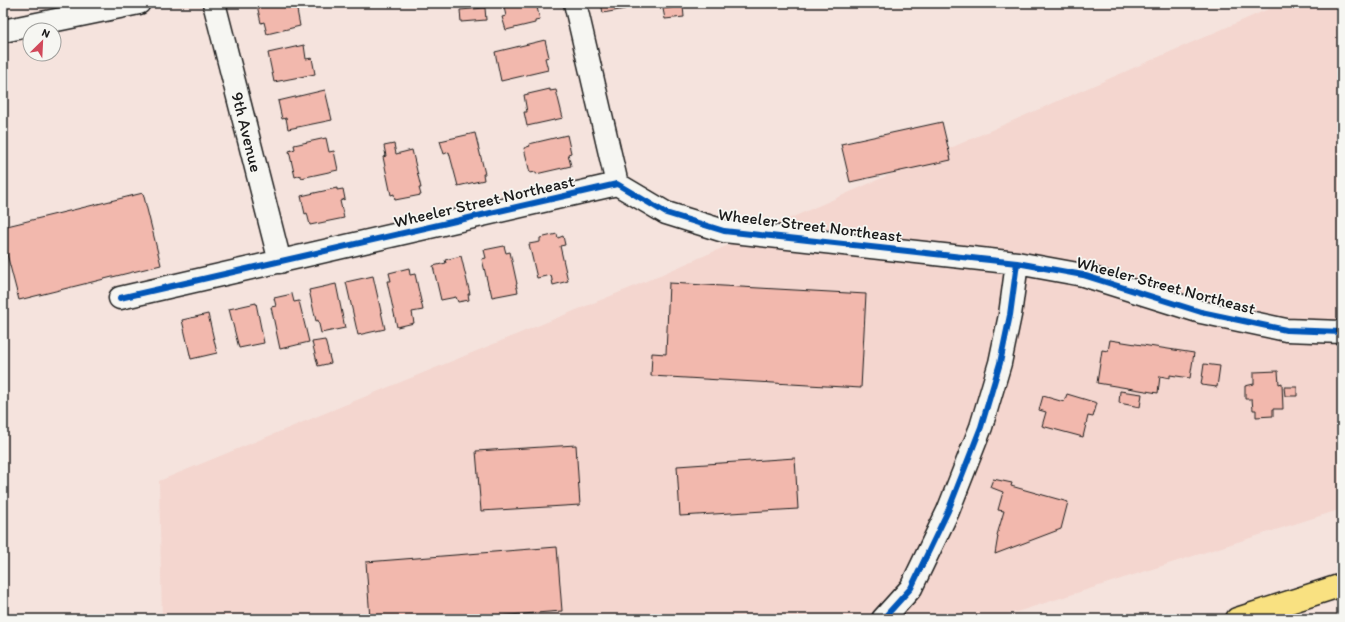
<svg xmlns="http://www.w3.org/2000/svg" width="1345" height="622" font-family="Itim,sans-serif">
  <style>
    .built { fill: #f4d6cf }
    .building { fill: #f2b8ad; stroke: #1c1c1c }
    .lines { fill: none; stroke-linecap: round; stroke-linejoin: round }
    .minor-casing { stroke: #1c1c1c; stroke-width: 25 }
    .highway-casing { stroke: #1c1c1c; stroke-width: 25 }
    .minor { stroke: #f6f6f2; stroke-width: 22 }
    .highway { stroke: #f9e181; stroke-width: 22 }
    .cycleway-casing { stroke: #f6f6f2; stroke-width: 8 }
    .cycleway { stroke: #0057b8; stroke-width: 6 }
    .labels { text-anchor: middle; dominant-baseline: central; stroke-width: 3.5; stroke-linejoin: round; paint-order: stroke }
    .street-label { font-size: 17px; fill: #1c1c1c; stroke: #f6f6f2 }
  </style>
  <rect width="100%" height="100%" fill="#f5e3dd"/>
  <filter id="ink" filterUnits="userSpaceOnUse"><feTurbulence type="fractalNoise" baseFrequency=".025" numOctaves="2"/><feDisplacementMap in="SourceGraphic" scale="8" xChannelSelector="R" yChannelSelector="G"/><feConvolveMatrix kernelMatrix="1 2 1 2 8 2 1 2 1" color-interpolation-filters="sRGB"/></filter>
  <g filter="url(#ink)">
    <path class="built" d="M1282,3H1342V509L994,619H162L159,481L635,286Z"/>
    <path class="building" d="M267,3H302L303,8L297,10L300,26L267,34L264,22L261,23L257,5Z
      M503,3H536L540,20L535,21V23L506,30L502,17L506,16Z
      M601,3H623L625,9L603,13Z
      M683,6L684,17L665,19L663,9Z
      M485,8L486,20L461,22L460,10Z
      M545,40L549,57L545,58L548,70L501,81L495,52Z
      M304,45L306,59L312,58L315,74L274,82L268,53Z
      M550,89V91L556,90L563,118L527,126L524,112H527L524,95Z
      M325,90L332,120L288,129L286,118L282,119L278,101Z
      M942,122L951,160L850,182L841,144Z
      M475,133L485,174H483L484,180L458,186L449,152L444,154L440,141Z
      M567,135L571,153L568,154L571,166L536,174V172L530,173L524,148L530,146L529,144Z
      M326,138L329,152L334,151L338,170L301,178V175L295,177L289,151L295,149L294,145Z
      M394,144L396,154L412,150L421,188H419L421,195L395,200L394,194L391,195L383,157L386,156L384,146Z
      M337,188V190L343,189L345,199L340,201L344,218L310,225L307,213L305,214L301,196Z
      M143,193L161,265L19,300L3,239V227Z
      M557,234L558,238L563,236L565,245L560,246L568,281L553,285L551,275L537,278L529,244L540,242V238Z
      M504,246L506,253L510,252L517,284H516L518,292L492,297L490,288L489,289L482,259L486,258L484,250Z
      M461,256L470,294H468L469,300L458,302L456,297L441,300L433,266L446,263L445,260Z
      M409,268L410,275L415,274L423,310L412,312L414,323L397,327L387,281H391L389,273Z
      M373,276L385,329L358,335L346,282Z
      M669,283L866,294L861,388L651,376L652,353L666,354Z
      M336,284L345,328L321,333L318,320L316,321L309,290Z
      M292,294L294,302L299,301L309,342L280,349L271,307L276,306L274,298Z
      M256,303L264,343L239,348L229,309Z
      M208,314L217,353L191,359L182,320Z
      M325,340L331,363L318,366L312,342Z
      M1110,340L1194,353L1190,378L1170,375V378L1160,376L1158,393L1097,383L1102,350L1108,351Z
      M1204,364L1220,366L1217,387L1201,385Z
      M1278,371L1279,384L1282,383L1283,409H1273V416L1256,417V410H1253L1252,399H1245V386L1254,384V372Z
      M1284,387H1297V396H1285Z
      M1120,391L1142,394L1140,407L1119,403Z
      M1067,394L1097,403L1093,417L1088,416L1083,437L1042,426L1046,412L1039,410L1043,396L1064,402Z
      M576,445L580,505L481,511L476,451Z
      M795,458L798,509L680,516L677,466Z
      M993,479L1012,483L1011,486L1068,502L1061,529L995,554L998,536L997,535L1004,511L998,510L1003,492L990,487Z
      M557,547L562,611L457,619H370L366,562Z"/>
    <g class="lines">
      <g class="minor-casing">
        <path id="minor" d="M214,3L280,262
          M575,3L617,184
          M3,31L139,3
          M120,298L617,184L666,213L724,231L1017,263L1083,275L1201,312L1286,330L1342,332
          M883,619L911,588L948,511L981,427L1000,363L1010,315L1017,263"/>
      </g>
      <g class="highway-casing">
        <path id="highway" d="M1237,619L1342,585"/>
      </g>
      <use href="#minor" class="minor"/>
      <use href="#highway" class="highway"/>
      <g class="cycleway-casing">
        <path id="cycleway" d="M120,298L617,184L666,213L724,231L1017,263L1083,275L1201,312L1286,330L1342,332
          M883,619L911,588L948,511L981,427L1000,363L1010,315L1017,263"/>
      </g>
      <use href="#cycleway" class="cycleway"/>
    </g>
  </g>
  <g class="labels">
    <g class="street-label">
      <text transform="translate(247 132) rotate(76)">9th Avenue</text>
      <text transform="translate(484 201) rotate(-13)">Wheeler Street Northeast</text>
      <text transform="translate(810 225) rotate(7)">Wheeler Street Northeast</text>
      <text transform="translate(1166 285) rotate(15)">Wheeler Street Northeast</text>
    </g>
  </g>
  <rect width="1345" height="622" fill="none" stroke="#f6f6f2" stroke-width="16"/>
  <rect x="8" y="8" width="1329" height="606" fill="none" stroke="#1c1c1c" stroke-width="1.5" filter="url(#ink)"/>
  <g transform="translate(42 42) rotate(24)"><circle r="19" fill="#f6f6f2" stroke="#9f9f9c"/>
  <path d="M0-3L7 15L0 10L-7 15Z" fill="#d1495b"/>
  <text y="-6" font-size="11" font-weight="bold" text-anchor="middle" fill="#1c1c1c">N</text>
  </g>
</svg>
